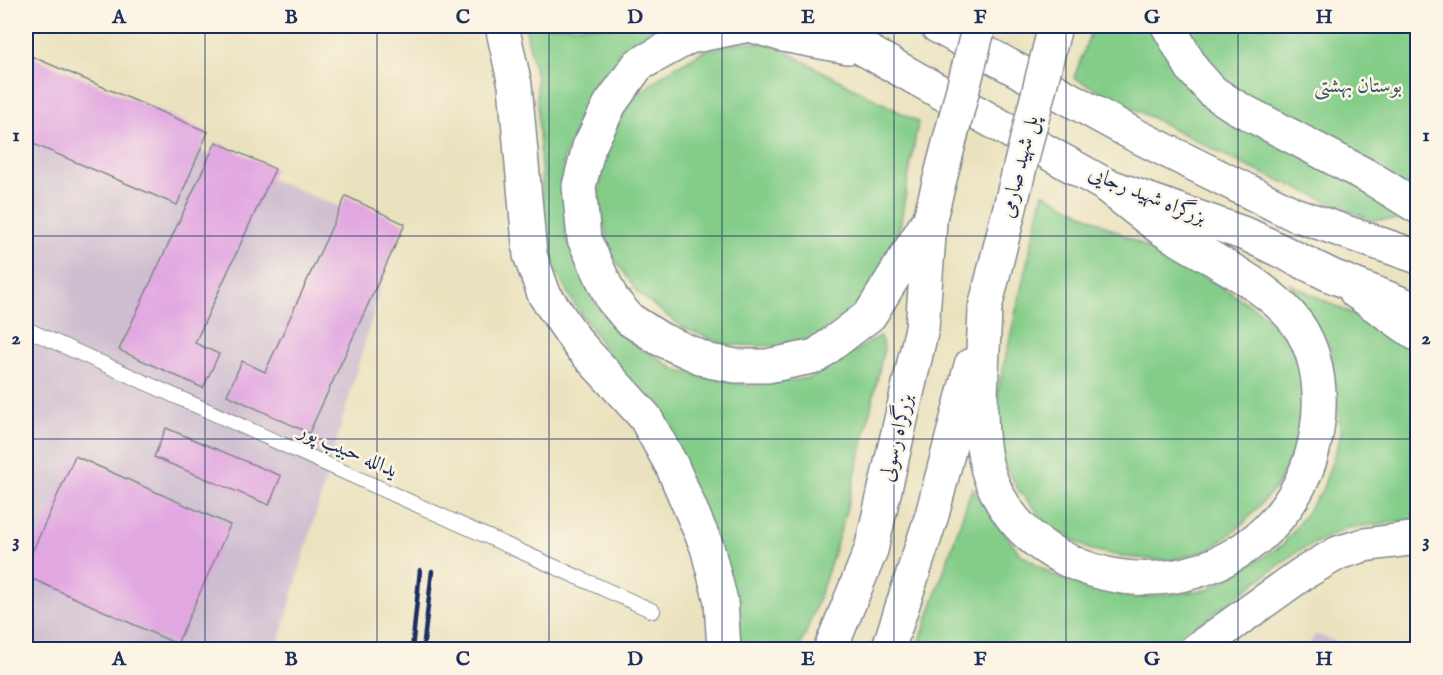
<svg xmlns="http://www.w3.org/2000/svg" width="1443" height="675" font-family="'IM FELL English',Amiri,serif">
  <style>
    .industrial { fill: #cebed0 }
    .green { fill: #83cd89; stroke: #4f7e74; stroke-width: 1.5 }
    .building { fill: #e1a7e1 }
    .lines { fill: none; stroke-linecap: round; stroke-linejoin: round }
    .lane-casing { stroke: #82888e; stroke-width: 16 }
    .secondary-casing { stroke: #82888e; stroke-width: 36 }
    .highway-casing { stroke: #82888e; stroke-width: 36 }
    .lane { stroke: #fff; stroke-width: 14 }
    .secondary { stroke: #fff; stroke-width: 33 }
    .highway { stroke: #fff; stroke-width: 33 }
    .rail { stroke: #1b2f5e; stroke-width: 4.5 }
    .highway-bridge-casing { stroke: #82888e; stroke-width: 36; stroke-linecap: butt }
    .highway-bridge { stroke: #fff; stroke-width: 33 }
    .grid { fill: none; stroke: #1b2f5e; stroke-width: 1.5; stroke-opacity: 0.55 }
    .labels { text-anchor: middle; dominant-baseline: central; stroke-width: 5; stroke-linejoin: round; paint-order: stroke }
    .park-label { font-size: 21px; fill: #355669; stroke: #fcf5e5 }
    .street-label { font-size: 21px; fill: #1b2f5e; stroke: #fcf5e5 }
    .neatline { fill: none; stroke: #1b2f5e; stroke-width: 2 }
    .grid-label { font-size: 20px; text-anchor: middle; font-weight: bold; fill: #1b2f5e }
  </style>
  <rect width="100%" height="100%" fill="#fcf5e5"/>
  <filter id="ink" filterUnits="userSpaceOnUse"><feTurbulence type="fractalNoise" baseFrequency=".0167" numOctaves="2"/><feDisplacementMap in="SourceGraphic" scale="12" xChannelSelector="R" yChannelSelector="G"/><feConvolveMatrix kernelMatrix="1 2 1 2 8 2 1 2 1" color-interpolation-filters="sRGB"/></filter>
  <filter id="wash" filterUnits="userSpaceOnUse"><feTurbulence type="fractalNoise" baseFrequency=".008" numOctaves="4" result="noise"/><feDisplacementMap in="SourceGraphic" scale="24" xChannelSelector="R" yChannelSelector="G"/><feGaussianBlur stdDeviation="1.35" result="paint"/><feColorMatrix in="noise" values="0 0 0 0 0 0 0 0 0 0 0 0 0 0 0 0 0 1.4 0 .05"/><feComposite in="paint" operator="in"/></filter>
  <g filter="url(#wash)">
    <rect width="100%" height="100%" fill="#eae2be"/>
    <path class="industrial" d="M26,81L397,230L277,649H26Z
      M1315,634L1356,649H1307Z"/>
    <path class="green" d="M525,26H673L648,38L597,83L563,160L566,237L592,296L617,333L678,371L750,386L810,378L880,336L884,348C862,450 840,553 799,649H736L628,382L573,302L550,261L543,206L536,77Z
      M1093,26H1160L1177,59L1416,220H1371L1246,166L1074,78Z
      M1183,26H1417V195L1222,84Z
      M743,42L771,44L918,122L896,249L855,308L813,338L774,346L727,345L682,327L638,293L610,252L598,197L606,146L630,101L665,73L704,51Z
      M1043,193L1219,285L1270,318L1296,350L1307,389L1299,438L1278,484L1243,524L1209,550L1170,561L1124,557L1089,549L1052,528L1019,491L1000,456L996,399Z
      M1290,284L1417,345V519L1347,528L1298,551L1166,649L917,650L972,488L1020,554L1058,578L1132,598L1207,590L1283,545L1322,491L1341,435L1330,348Z"/>
    <g id="blocks">
      <path class="building" d="M26,54L208,132L177,205L26,141Z
        M216,142L275,169L195,343L219,354L203,388L119,350Z
        M346,196L405,224L309,433L227,395L242,361L265,372Z
        M166,428L281,476L269,505L154,457Z
        M75,456L230,525L177,644L26,576V566Z"/>
    </g>
  </g>
  <g filter="url(#ink)">
    <use href="#blocks" fill-opacity="0" stroke="#82888e" stroke-width="1.5"/>
    <g class="lines">
      <g class="lane-casing">
        <path id="lane" d="M26,329L653,611"/>
      </g>
      <g class="secondary-casing">
        <path id="secondary" d="M1356,292L1418,335"/>
      </g>
      <g class="highway-casing">
        <path id="highway" d="M502,26L515,85L530,255L544,294L579,345L645,417L672,466L707,547L721,601L724,650
          M744,26L689,37L638,65L610,104L589,147L579,186L584,239L612,299L629,319L660,339L709,361L736,366H767L816,356L870,315L930,218
          M753,26L783,35L848,47
          M823,26L1104,184L1248,235L1332,276L1418,310
          M937,26L1135,135L1294,214L1418,257
          M1168,26L1193,70L1213,92L1236,107L1371,178L1418,207
          M985,308C984,357 974,432 990,477C1004,515 1031,543 1067,560C1175,612 1299,549 1317,430C1322,397 1319,360 1302,331C1274,285 1206,258 1162,229C1142,215 1123,199 1104,184
          M830,650L871,550L922,328L930,223
          M888,650L932,515L971,365
          M1196,650L1302,574L1338,553L1364,545L1418,538"/>
      </g>
      <use href="#lane" class="lane"/>
      <use href="#secondary" class="secondary"/>
      <use href="#highway" class="highway"/>
      <path class="rail" d="M412,650L420,570
        M423,650L432,571"/>
      <g class="highway-bridge-casing">
        <path id="highway-bridge" d="M930,218L979,26
          M985,308L1055,26"/>
      </g>
      <use href="#highway-bridge" class="highway-bridge"/>
    </g>
  </g>
  <path class="grid" d="M205,26V650M377,26V650M549,26V650M722,26V650M894,26V650M1066,26V650M1238,26V650M26,236H1418M26,439H1418"/>
  <g class="labels">
    <g class="park-label">
      <text x="1358" y="86">بوستان بهشتی</text>
    </g>
    <g class="street-label">
      <text transform="translate(1020 167) rotate(-76)">پل شهید صارمی</text>
      <text transform="translate(1147 196) rotate(22)">بزرگراه شهید رجایی</text>
      <text transform="translate(897 438) rotate(-77)">بزرگراه رسولی</text>
      <text transform="translate(348 451) rotate(24)">یدالله حبیب پور</text>
    </g>
  </g>
  <rect width="1443" height="675" fill="none" stroke="#fcf5e5" stroke-width="66"/>
  <rect x="33" y="33" width="1377" height="609" class="neatline"/>
  <g class="grid-label">
    <text x="119" y="23">A</text>
    <text x="291" y="23">B</text>
    <text x="463" y="23">C</text>
    <text x="635" y="23">D</text>
    <text x="808" y="23">E</text>
    <text x="980" y="23">F</text>
    <text x="1152" y="23">G</text>
    <text x="1324" y="23">H</text>
    <text x="16" y="141">1</text>
    <text x="1426" y="141">1</text>
    <text x="16" y="344">2</text>
    <text x="1426" y="344">2</text>
    <text x="16" y="547">3</text>
    <text x="1426" y="547">3</text>
    <text x="119" y="665">A</text>
    <text x="291" y="665">B</text>
    <text x="463" y="665">C</text>
    <text x="635" y="665">D</text>
    <text x="808" y="665">E</text>
    <text x="980" y="665">F</text>
    <text x="1152" y="665">G</text>
    <text x="1324" y="665">H</text>
  </g>
</svg>
